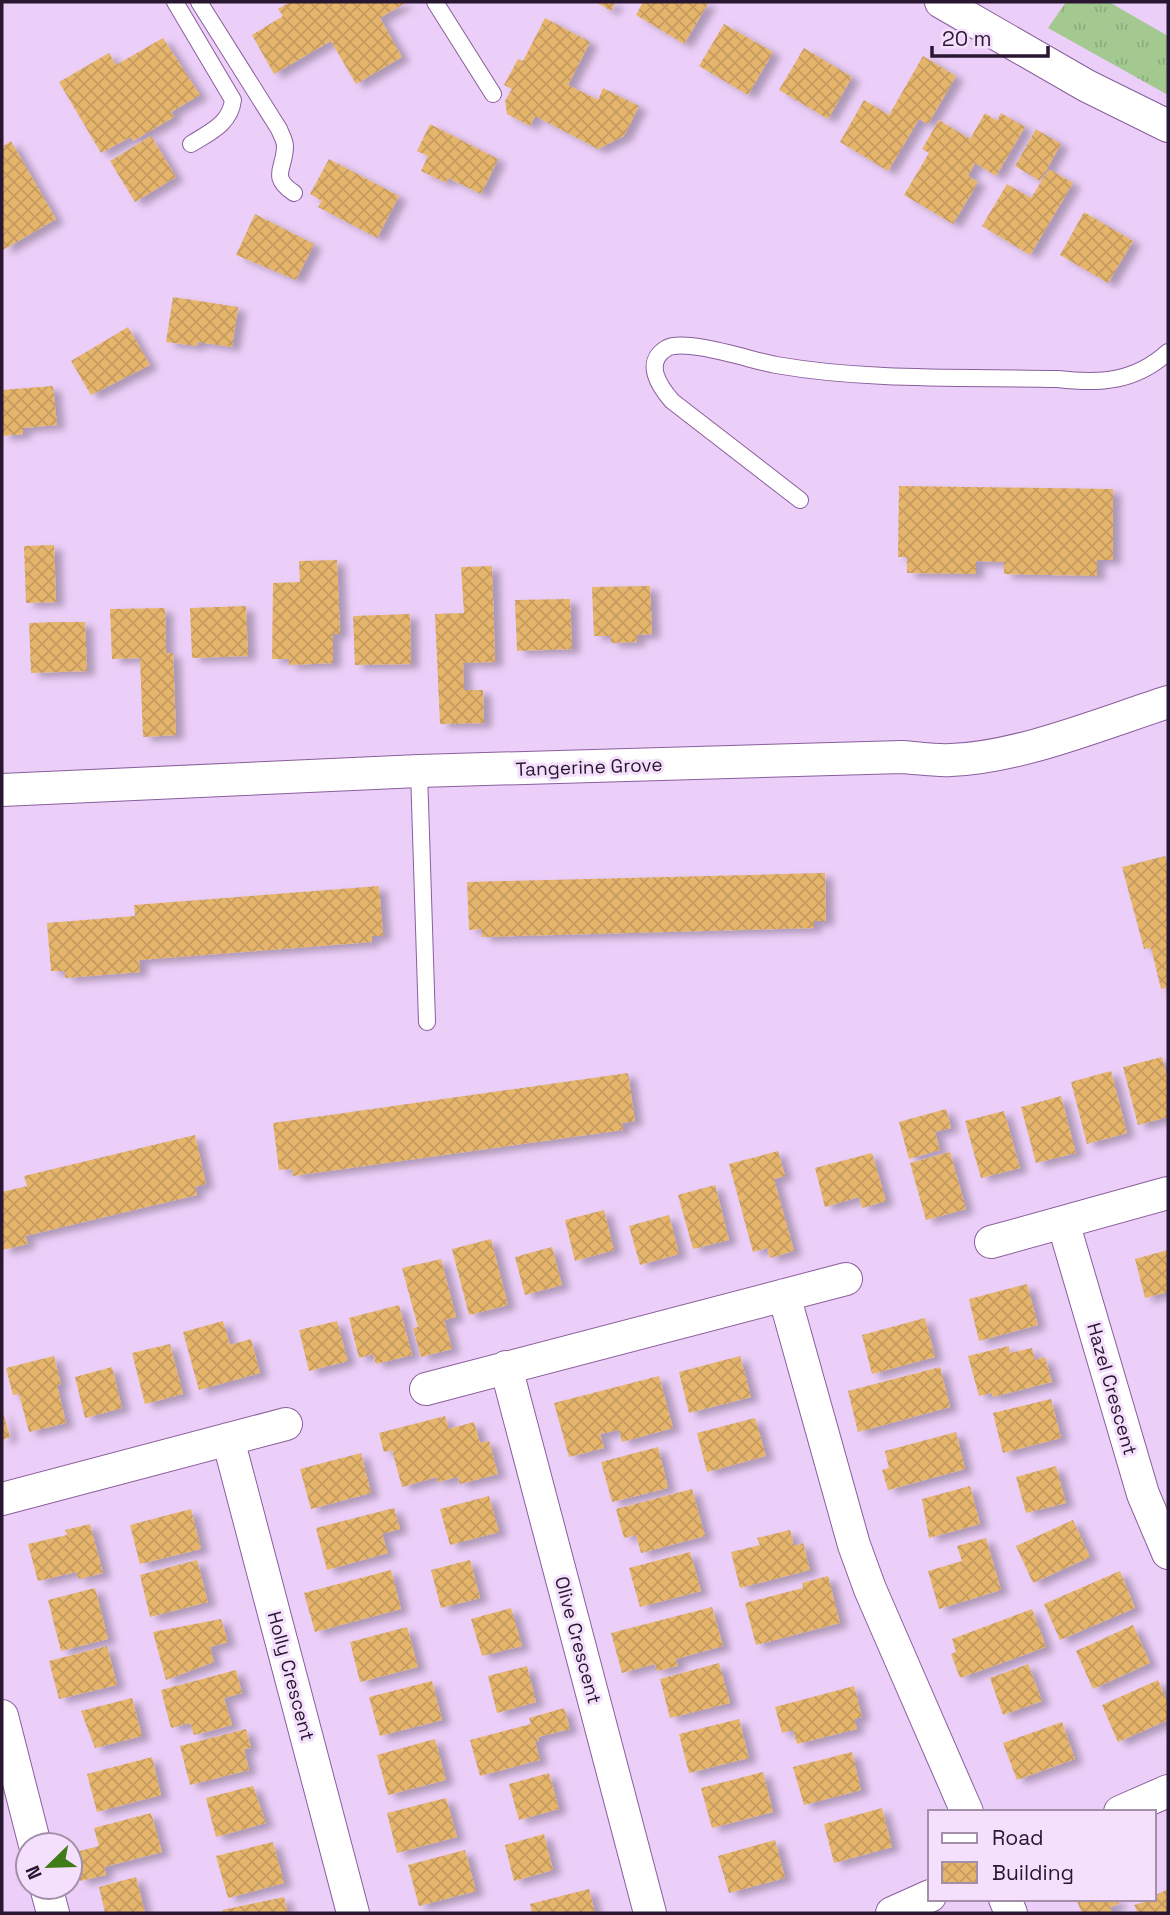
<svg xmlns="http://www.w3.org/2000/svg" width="1170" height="1915" font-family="'Space Grotesk',sans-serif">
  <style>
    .grass { fill: url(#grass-tufts) }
    .building { fill: url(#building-cross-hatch); filter: url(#shadow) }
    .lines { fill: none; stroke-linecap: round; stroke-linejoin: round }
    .service-casing { stroke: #8a5e9c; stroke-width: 18 }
    .minor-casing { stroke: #8a5e9c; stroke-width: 34 }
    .service { stroke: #fff; stroke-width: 16 }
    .minor { stroke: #fff; stroke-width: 32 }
    .labels { text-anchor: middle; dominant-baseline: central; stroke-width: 6; stroke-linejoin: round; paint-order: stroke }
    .street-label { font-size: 19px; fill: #291630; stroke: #f4e0fc }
  </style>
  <defs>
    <pattern id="grass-tufts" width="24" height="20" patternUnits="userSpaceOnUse" patternTransform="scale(1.75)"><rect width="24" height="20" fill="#a3c991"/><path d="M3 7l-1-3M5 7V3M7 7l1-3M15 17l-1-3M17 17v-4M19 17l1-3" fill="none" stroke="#8cac7d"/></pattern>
    <pattern id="building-cross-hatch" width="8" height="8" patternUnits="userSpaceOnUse" patternTransform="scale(1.75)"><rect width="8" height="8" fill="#e6b56c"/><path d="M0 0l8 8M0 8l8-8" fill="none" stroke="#c59b5e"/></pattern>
    <filter id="shadow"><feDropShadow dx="8" dy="4.5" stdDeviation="3.5" flood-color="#0004"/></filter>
  </defs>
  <rect width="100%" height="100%" fill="#eccff8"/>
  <path class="grass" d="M1066,2H1109L1168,36V95L1048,28Z"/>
  <path class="building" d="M290,2H407L380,18L402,57L356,84L331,41L274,74L252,35L283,16L278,9Z
    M596,2H616L611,11Z
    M643,2H709L684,44L636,15Z
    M545,18L590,42L568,85L598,100L603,88L639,106L624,136L598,149L535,116L530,126L507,114L505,101L512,89L504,85L518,59L523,61Z
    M724,24L773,52L748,95L699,66Z
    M163,38L200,95L171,112L174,117L133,141L131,137L101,153L59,82L109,53L116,65Z
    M804,48L852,77L828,119L779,90Z
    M923,56L956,76L928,124L919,119L888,171L840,142L864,100L889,115Z
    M985,113L997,121L1001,113L1025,127L996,176L975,163L968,176L978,182L953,224L904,195L929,153L922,149L939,120L970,139Z
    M430,124L498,159L481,194L448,178L446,183L421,171L428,156L417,151Z
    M1036,129L1061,144L1040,181L1015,166Z
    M151,136L176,177L135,202L110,161Z
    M11,141L56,219L3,250L2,147Z
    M329,159L399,196L377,238L318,207L322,201L310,194Z
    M1049,169L1073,183L1030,255L982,226L1007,184L1031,198Z
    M1084,212L1133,241L1108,283L1060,255Z
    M255,214L314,244L296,280L236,255Z
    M173,297L238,307L232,347L198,342L197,346L166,342Z
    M128,327L150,365L91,395L71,361Z
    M53,386L57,425L23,428V434L2,436V390Z
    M899,486L1113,489V560H1097V576L1004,574V562L976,561V574L907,573V557H898Z
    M54,545L56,602L26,603L24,546Z
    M337,560L340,634H333V663L289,665V659H272L273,583L300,582L299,561Z
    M492,566L495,662L463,663L464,690H483L484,723L440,724L435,614L464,613L461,567Z
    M650,586L652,634L637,635V642L611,643V636H594L592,587Z
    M570,599L572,649L517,651L515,600Z
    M246,606L248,656L192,658L190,608Z
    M165,608L166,653H173L176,735L143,737L140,658L112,659L110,609Z
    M410,614L411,664L355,665L353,616Z
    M57,622H85L87,671L31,673L29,623Z
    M1165,856L1168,866V987L1161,989L1151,948L1144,949L1122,867Z
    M825,873L826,921H814V928L482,937V929L469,930L467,882Z
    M379,886L383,936H372V942L139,960L140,972L65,978V971H51L47,923L135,916L134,905Z
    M1162,1057L1168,1081V1117L1138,1125L1123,1067Z
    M1111,1071L1127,1133L1087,1144L1071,1082Z
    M628,1073L635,1121L622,1123L623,1130L293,1176L292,1169L279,1170L273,1123Z
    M1061,1096L1076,1153L1036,1163L1021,1107Z
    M946,1109L951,1128L935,1132L940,1150L909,1159L899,1122Z
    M1004,1111L1020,1168L981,1178L965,1121Z
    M195,1135L206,1184L195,1187L197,1195L25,1236L28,1244L2,1250V1192L27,1186L24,1176Z
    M778,1151L785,1176L774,1179L794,1251L770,1258L767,1248L753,1252L729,1164Z
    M950,1152L966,1209L926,1220L910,1163Z
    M872,1153L886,1201L862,1208L859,1197L825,1207L815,1168Z
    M715,1185L729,1240L693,1249L678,1195Z
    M604,1210L614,1250L575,1261L565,1220Z
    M669,1215L679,1254L640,1265L629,1226Z
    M491,1239L508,1305L469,1315L452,1249Z
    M552,1247L562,1285L525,1295L515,1257Z
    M1168,1250V1292L1145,1298L1135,1259Z
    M441,1259L456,1317L444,1320L452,1349L421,1357L413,1328L418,1327L402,1268Z
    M1027,1284L1038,1325L979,1341L969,1299Z
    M399,1305L412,1355L376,1364L373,1354L359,1358L349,1318Z
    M925,1318L935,1357L872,1374L862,1335Z
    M223,1321L230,1345L251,1339L260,1373L199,1390L183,1332Z
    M337,1321L348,1361L309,1371L299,1330Z
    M170,1344L183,1394L145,1404L132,1353Z
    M1009,1346L1010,1353L1032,1348L1035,1360L1045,1357L1052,1382L993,1397L992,1393L979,1396L968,1356Z
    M54,1356L61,1384L57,1385L66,1423L29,1432L19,1394L13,1395L6,1368Z
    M740,1356L751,1397L689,1413L679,1372Z
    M112,1367L122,1408L85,1418L75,1377Z
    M940,1367L950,1407L858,1432L848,1391Z
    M659,1376L673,1428L622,1442L619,1430L600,1434L604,1448L569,1457L554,1403Z
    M1051,1399L1061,1438L1003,1453L993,1413Z
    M2,1409L10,1437L2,1440Z
    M445,1416L449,1429L474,1422L480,1443L489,1441L498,1474L460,1484L458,1477L438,1482L437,1477L402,1487L392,1450L384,1452L379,1433Z
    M755,1418L766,1456L707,1472L697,1433Z
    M956,1432L965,1469L888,1490L882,1470L889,1468L885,1451Z
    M658,1447L668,1488L612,1502L601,1462Z
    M361,1453L371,1493L311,1509L300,1469Z
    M1056,1466L1066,1503L1026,1513L1016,1477Z
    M970,1486L980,1524L929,1538L922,1499Z
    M692,1489L705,1536L641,1553L636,1535L624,1538L616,1509Z
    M489,1496L499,1532L450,1545L440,1509Z
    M394,1508L400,1529L382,1534L388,1553L327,1570L316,1528Z
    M191,1509L201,1549L140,1564L130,1525Z
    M1073,1520L1090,1557L1033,1583L1016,1546Z
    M90,1524L103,1573L79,1579L76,1572L38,1581L28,1544L67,1535L65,1530Z
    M790,1530L794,1546L803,1543L810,1570L740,1588L731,1552L760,1545L757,1538Z
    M986,1538L1001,1590L939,1609L928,1571L962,1561L957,1546Z
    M690,1552L701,1591L640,1607L629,1568Z
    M197,1560L208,1602L150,1617L140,1575Z
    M470,1560L480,1598L441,1608L431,1570Z
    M391,1570L401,1609L315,1632L304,1593Z
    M1120,1571L1135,1608L1060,1640L1044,1604Z
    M828,1576L840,1623L756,1645L745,1603L803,1588L802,1583Z
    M95,1588L108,1639L61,1651L48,1600Z
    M712,1607L723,1646L676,1659L678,1666L657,1671L655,1664L622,1673L611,1633Z
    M511,1608L522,1646L482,1656L471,1619Z
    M1032,1609L1046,1647L960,1678L951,1654L956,1652L952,1639Z
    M221,1619L228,1642L210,1647L214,1662L166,1680L153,1632Z
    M1133,1625L1150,1663L1093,1689L1076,1651Z
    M407,1627L418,1667L360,1682L350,1642Z
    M107,1646L117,1685L59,1699L49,1661Z
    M719,1663L730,1703L670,1718L660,1679Z
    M1028,1664L1042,1701L1003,1715L990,1678Z
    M527,1666L536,1702L497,1713L488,1676Z
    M236,1670L242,1693L224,1698L232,1725L194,1735L190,1723L171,1728L161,1690Z
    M1158,1680L1168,1704V1720L1118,1742L1102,1705Z
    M432,1681L442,1720L380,1736L369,1697Z
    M854,1686L862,1717L854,1719L857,1729L797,1744L793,1730L782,1733L775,1707Z
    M132,1698L142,1736L95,1748L81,1711Z
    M564,1708L570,1729L538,1737L539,1741L535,1742L540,1760L480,1776L470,1740L531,1724L529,1718Z
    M739,1719L749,1758L689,1773L679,1734Z
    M1062,1722L1075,1759L1017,1780L1003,1743Z
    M246,1729L251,1748L244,1749L249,1770L190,1785L180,1746Z
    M435,1739L446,1780L388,1795L377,1755Z
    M852,1752L861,1790L804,1805L793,1767Z
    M152,1757L161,1795L97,1812L87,1774Z
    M763,1772L773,1812L712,1828L701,1788Z
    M549,1773L559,1809L519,1820L509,1784Z
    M253,1786L266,1823L216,1837L206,1798Z
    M446,1798L457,1837L397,1853L387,1813Z
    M882,1808L892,1847L834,1863L824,1824Z
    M151,1813L162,1852L104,1867L106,1875L80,1881L72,1853L99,1846L94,1828Z
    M544,1834L553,1870L514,1881L505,1845Z
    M775,1840L785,1878L729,1893L718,1856Z
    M273,1842L284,1883L228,1898L216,1856Z
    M465,1850L476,1891L419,1906L408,1865Z
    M136,1877L145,1913H105L99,1887Z
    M589,1889L595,1913H532L530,1904Z
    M1168,1889V1913H1138L1134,1905L1154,1899V1896Z
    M284,1897L288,1913H223L222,1910Z
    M1076,1899H1117L1119,1904L1110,1907L1113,1913H1082Z"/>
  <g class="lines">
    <g class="service-casing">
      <path id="service" d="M175,2L233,100C230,124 210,132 191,144
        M199,2L279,129C281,134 285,141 285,146C285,169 269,176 294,193
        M435,2L493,94
        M800,500L672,401C659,386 643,362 667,348C686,338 753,361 776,365C869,381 964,377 1058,379C1100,384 1135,382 1168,352
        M419,771L427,1022"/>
    </g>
    <g class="minor-casing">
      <path id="minor" d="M941,2L1087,86L1168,126
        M2,790L419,771L902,757C918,758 935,761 951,760C1018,758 1103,723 1168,702
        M1063,1222L1143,1494L1168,1553
        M991,1242L1168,1193
        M784,1295L854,1545L870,1589L967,1812
        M506,1367L650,1913
        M426,1389L846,1279
        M228,1439L353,1913
        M2,1499L286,1424
        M2,1716L35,1845
        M1120,1812L1168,1791
        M46,1887L53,1913
        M1005,1899L1011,1913
        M892,1913L930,1896"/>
    </g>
    <use href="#service" class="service"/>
    <use href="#minor" class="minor"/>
  </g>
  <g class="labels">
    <g class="street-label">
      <text transform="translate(589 767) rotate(-2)">Tangerine Grove</text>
      <text transform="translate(1112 1389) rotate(74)">Hazel Crescent</text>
      <text transform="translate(578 1640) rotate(75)">Olive Crescent</text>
      <text transform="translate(291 1676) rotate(75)">Holly Crescent</text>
    </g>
  </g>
  <rect width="1170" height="1915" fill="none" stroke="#291630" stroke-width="7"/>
  <rect x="928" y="1810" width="228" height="91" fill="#f4e0fc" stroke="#a38faa" stroke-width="2"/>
  <rect x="942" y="1833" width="35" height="10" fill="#ffffff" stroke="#a38faa" stroke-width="2"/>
  <text x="992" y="1845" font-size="21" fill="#291630">Road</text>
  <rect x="942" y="1862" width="35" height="21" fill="url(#building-cross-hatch)" stroke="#a38faa" stroke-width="2"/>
  <text x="992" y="1880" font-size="21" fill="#291630">Building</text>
  <g transform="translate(49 1866) rotate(247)"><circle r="33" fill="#f4e0fc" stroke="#a38faa" stroke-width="2"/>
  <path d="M0-5L12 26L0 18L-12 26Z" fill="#3f7b16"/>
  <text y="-10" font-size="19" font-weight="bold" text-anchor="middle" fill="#291630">N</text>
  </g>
  <path d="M932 46v10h116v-10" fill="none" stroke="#291630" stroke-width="3.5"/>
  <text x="942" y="46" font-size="21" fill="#291630" stroke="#f4e0fc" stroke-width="5" paint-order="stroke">20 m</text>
</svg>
